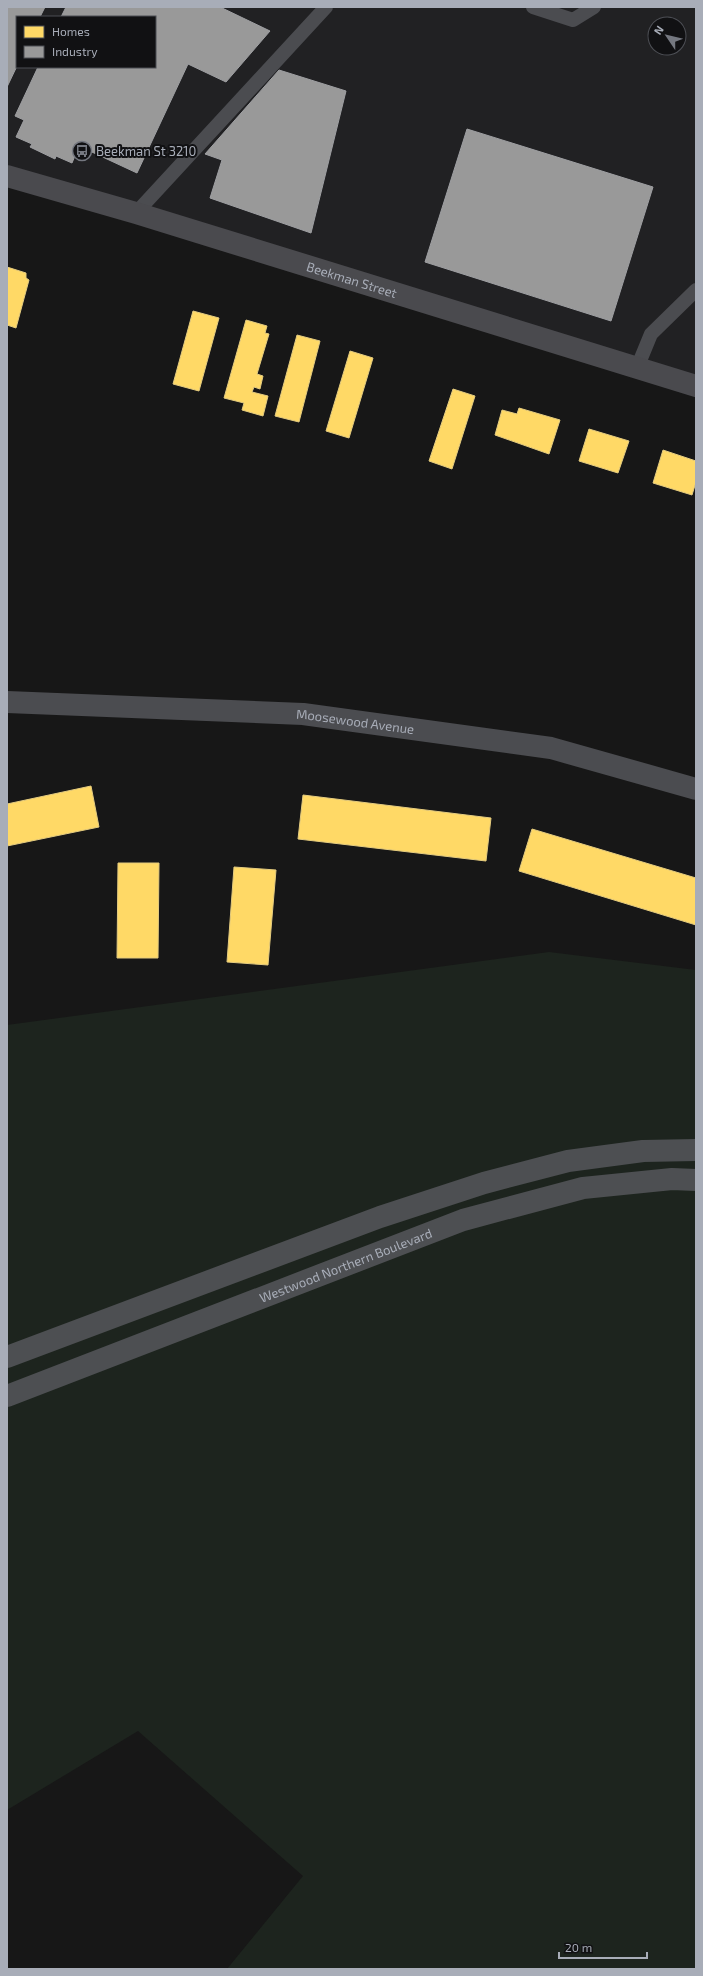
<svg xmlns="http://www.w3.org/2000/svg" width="703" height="1976" font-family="'Exo 2',sans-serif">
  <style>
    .built { fill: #212123; fill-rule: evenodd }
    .green { fill: #1d241e }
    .homes { fill: #ffd966; stroke: #e5cc7f }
    .industry { fill: #999; stroke: #9e9fa2 }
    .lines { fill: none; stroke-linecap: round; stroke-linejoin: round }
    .service { stroke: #4b4c50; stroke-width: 14 }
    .minor { stroke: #4b4c50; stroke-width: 22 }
    .secondary { stroke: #4a4a4e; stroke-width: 22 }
    .primary { stroke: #4d4f52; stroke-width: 22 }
    .labels { text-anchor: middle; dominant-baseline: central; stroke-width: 4; stroke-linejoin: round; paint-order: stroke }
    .poi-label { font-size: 13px; fill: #a8adb8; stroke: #111113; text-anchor: start }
    .street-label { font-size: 13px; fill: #a8adb8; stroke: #111113 }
  </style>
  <rect width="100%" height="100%" fill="#171717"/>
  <path class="built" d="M7,7H696V386L7,176ZM17,17H155V67H17ZM655,24H679V48H655Z"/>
  <path class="green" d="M549,952L696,970V1969H227L303,1876L138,1731L7,1810V1025Z"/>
  <path class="homes" d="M7,267L26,273V278L29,280L16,328L7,325Z
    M193,311L219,318L199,391L173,384Z
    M246,320L267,326L265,333L269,334L257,374L263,376L260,389L254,387L252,392L268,396L263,416L242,410L244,403L224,398Z
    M297,335L320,341L299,422L275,416Z
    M350,351L373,358L349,438L326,431Z
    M453,389L475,396L452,469L429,461Z
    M519,408L560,420L549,454L495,435L502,410L517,414Z
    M589,429L629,441L618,473L579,461Z
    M663,450L696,461V482L692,495L653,483Z
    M91,786L99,827L7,846V804Z
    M303,795L491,818L486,861L298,839Z
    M532,829L696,878V925L519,871Z
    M118,863H159L158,958H117Z
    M234,867L276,870L268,965L227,962Z"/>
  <path class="industry" d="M7,7H45L40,17H17V66L7,87Z
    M66,7H220L270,31L226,82L188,64L137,173L79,146L72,163L56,156L55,159L30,147L32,144L16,137L24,120L15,116L38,67H155V17H61Z
    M279,70L346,91L311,233L210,198L222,160L205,154Z
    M467,129L653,187L611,321L425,262Z"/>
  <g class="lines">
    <path class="service" d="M533,7L573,20L594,7
      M136,213L326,7
      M637,368L651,334L696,290"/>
    <path class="minor" id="s1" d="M7,702L303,714L551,748L696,789"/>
    <path class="secondary" id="s2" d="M7,176L136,213L696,386"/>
    <g class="primary">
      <path d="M7,1357L380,1217L484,1183L568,1161L643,1151L696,1150"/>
      <path id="s3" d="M7,1396L463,1220L583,1188L672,1179L696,1180"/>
    </g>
  </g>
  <defs>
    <g id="bus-ring" transform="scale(1)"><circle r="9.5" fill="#111113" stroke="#757880" stroke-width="1.5"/><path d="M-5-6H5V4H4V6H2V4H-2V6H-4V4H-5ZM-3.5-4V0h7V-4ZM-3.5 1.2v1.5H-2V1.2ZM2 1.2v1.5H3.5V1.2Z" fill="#757880"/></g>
  </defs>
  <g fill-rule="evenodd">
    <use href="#bus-ring" x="82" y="151"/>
  </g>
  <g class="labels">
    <g class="poi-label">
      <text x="96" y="151">Beekman St 3210</text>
    </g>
    <g class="street-label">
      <text stroke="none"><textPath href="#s2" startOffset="360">Beekman Street</textPath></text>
      <text stroke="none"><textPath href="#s1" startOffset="349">Moosewood Avenue</textPath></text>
      <text stroke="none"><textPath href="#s3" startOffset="363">Westwood Northern Boulevard</textPath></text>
    </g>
  </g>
  <rect width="703" height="1976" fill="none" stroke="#a8adb8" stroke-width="16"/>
  <rect x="16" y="16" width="140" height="52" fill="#111113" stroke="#4d4f55"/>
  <rect x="24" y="26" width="20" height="12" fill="#ffd966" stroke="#4d4f55"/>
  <text x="52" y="36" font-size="12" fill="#a8adb8">Homes</text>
  <rect x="24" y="46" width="20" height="12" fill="#999999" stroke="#4d4f55"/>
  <text x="52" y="56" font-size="12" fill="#a8adb8">Industry</text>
  <g transform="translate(667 36) rotate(305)"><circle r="19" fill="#111113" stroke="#4d4f55"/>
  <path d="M0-3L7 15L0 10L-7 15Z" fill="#757880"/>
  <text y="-6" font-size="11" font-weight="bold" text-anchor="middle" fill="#a8adb8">N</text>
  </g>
  <path d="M559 1952v6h88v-6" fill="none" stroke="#a8adb8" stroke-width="2"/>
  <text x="565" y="1952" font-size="12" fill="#a8adb8" stroke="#111113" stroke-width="3" paint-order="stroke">20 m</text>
</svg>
